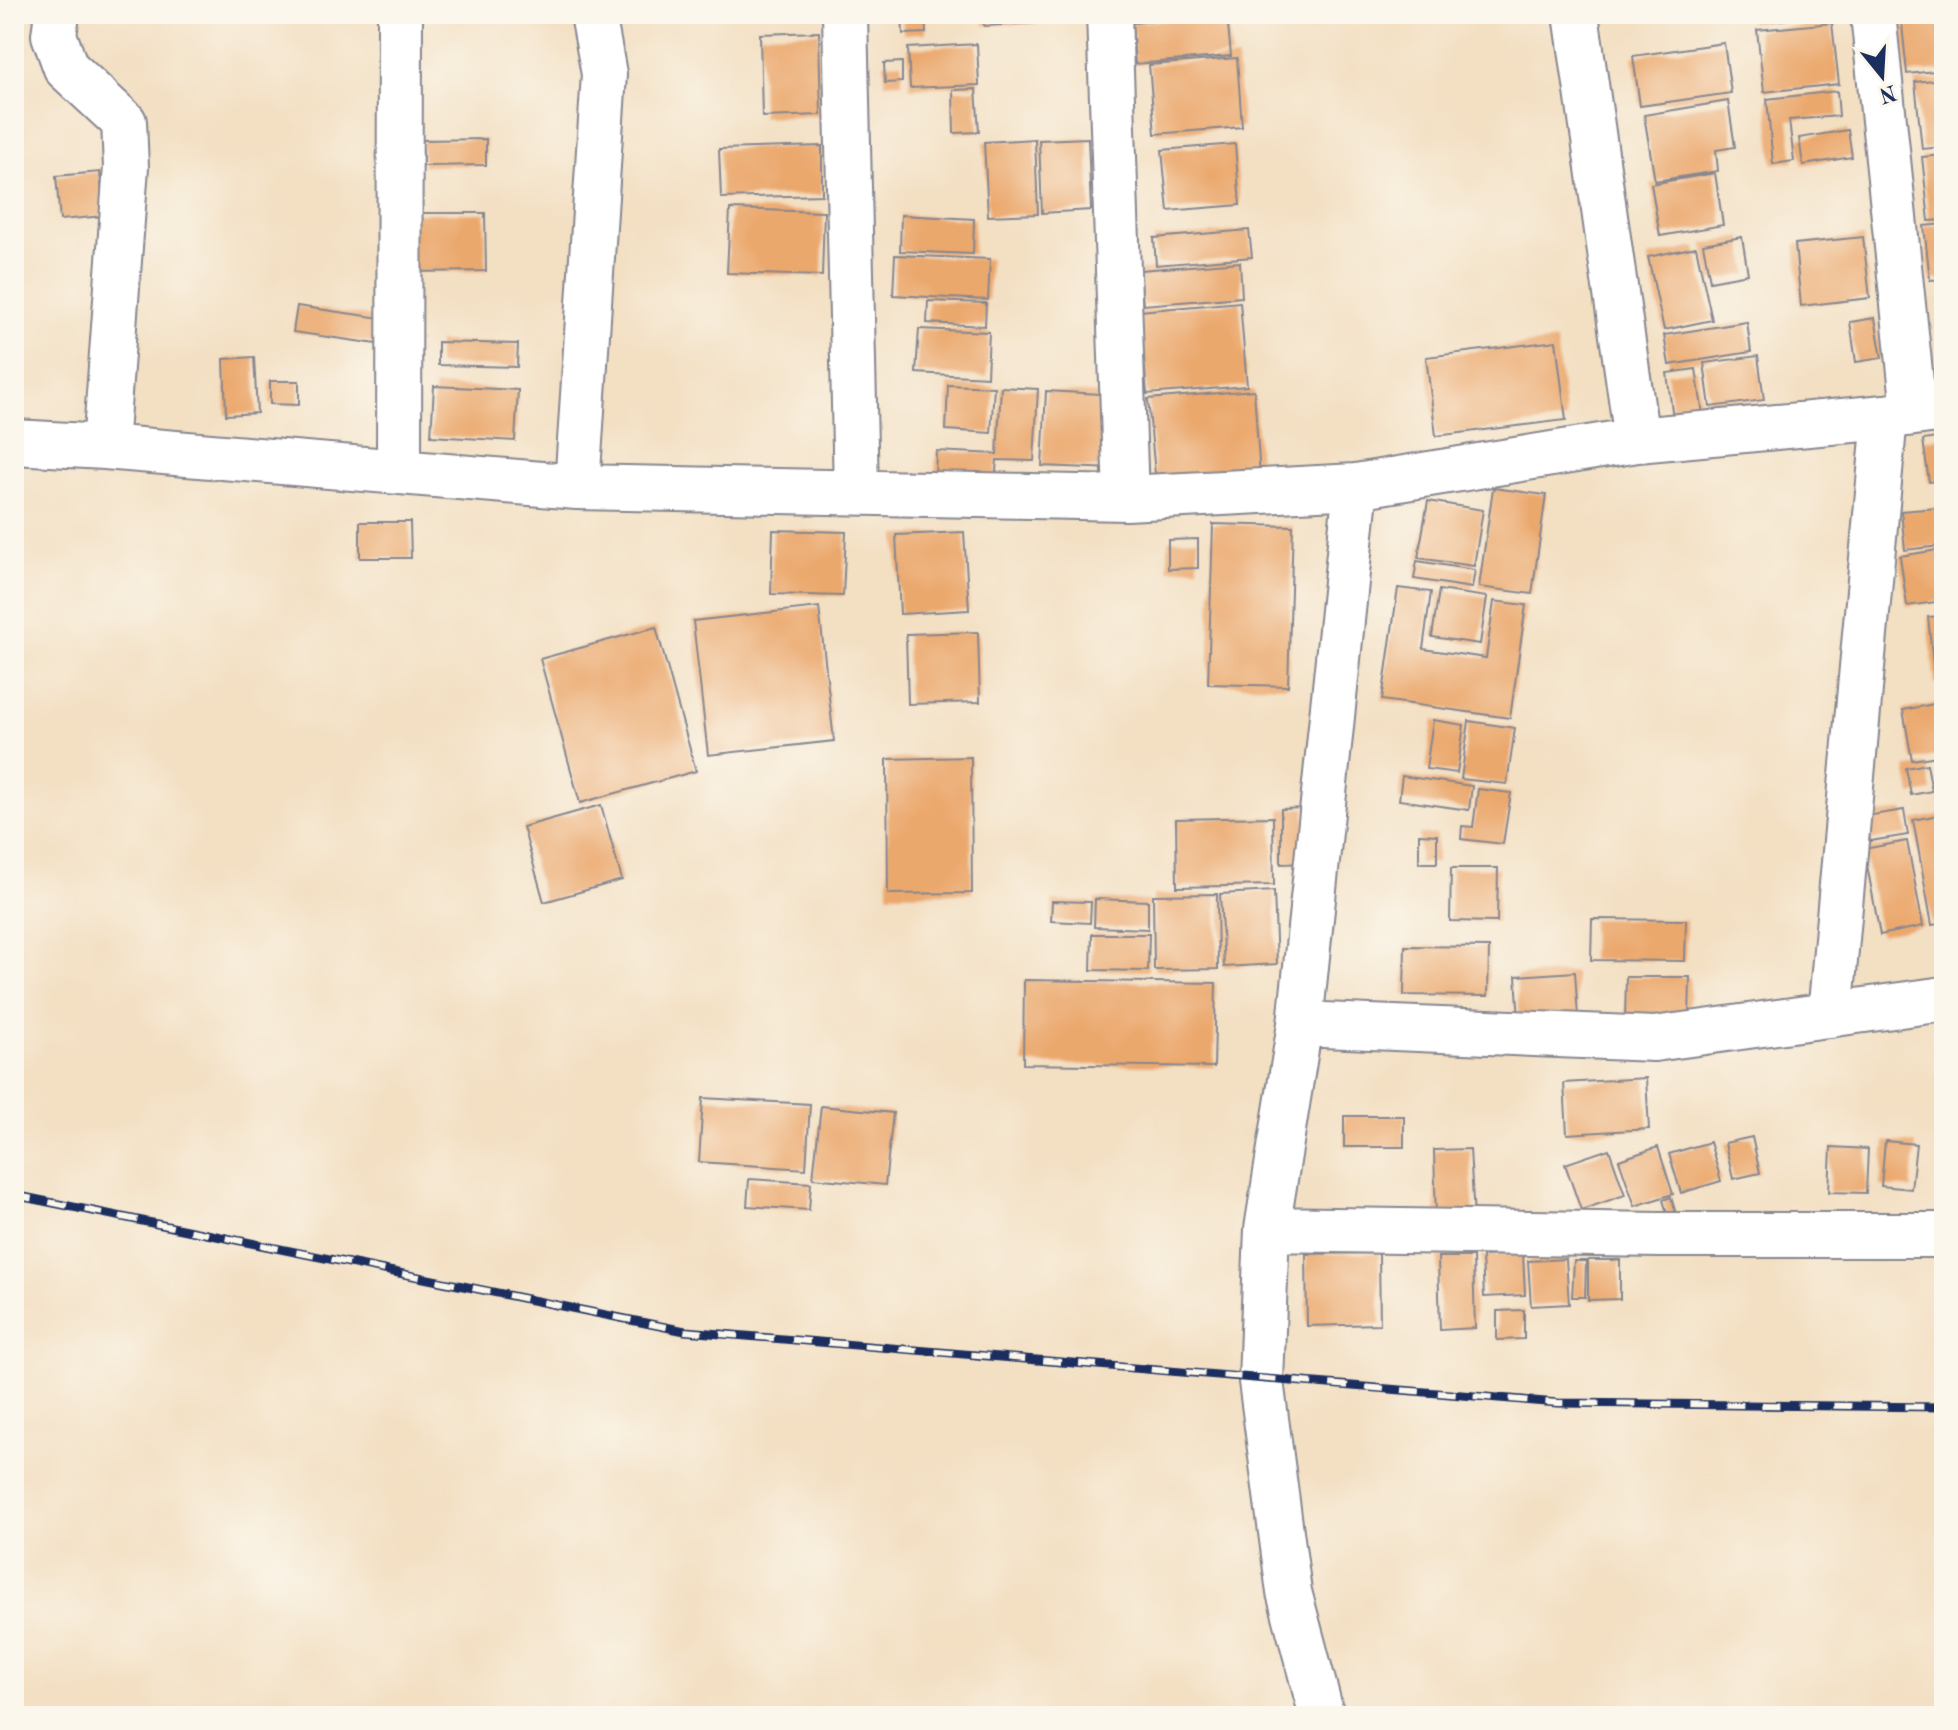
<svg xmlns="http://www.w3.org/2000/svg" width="1958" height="1730" font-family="'Old Standard TT',serif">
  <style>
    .building { fill: #eba86d }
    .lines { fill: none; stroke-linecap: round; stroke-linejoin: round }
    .minor-casing { stroke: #878790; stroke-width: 48 }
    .minor { stroke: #fff; stroke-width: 44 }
    .rail-casing { stroke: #1b2f5e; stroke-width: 9 }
    .rail { stroke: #fbf7ec; stroke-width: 6; stroke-dasharray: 18; stroke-linecap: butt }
  </style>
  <rect width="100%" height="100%" fill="#fbf7ec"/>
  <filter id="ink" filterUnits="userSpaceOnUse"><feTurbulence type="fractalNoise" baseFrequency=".0125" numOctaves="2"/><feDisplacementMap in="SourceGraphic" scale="16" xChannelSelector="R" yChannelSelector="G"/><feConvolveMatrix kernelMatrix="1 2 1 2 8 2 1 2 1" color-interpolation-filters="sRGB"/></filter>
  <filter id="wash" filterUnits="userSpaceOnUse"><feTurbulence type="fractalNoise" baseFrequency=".006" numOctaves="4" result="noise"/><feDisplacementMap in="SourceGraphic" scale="32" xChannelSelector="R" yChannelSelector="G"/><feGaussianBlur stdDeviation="1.8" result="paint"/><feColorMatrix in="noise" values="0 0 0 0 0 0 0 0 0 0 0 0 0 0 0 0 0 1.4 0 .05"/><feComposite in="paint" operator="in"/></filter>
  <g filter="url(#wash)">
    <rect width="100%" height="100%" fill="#f3dfc2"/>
    <g id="blocks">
      <path class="building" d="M902,14H925L926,33L903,34Z
        M983,14H1037V23L984,26Z
        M1040,14H1085V17L1040,20Z
        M1749,14H1819V16L1750,23Z
        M1901,14H1944V70L1907,74Z
        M1227,15L1231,56L1135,64L1132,23Z
        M1832,23L1839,84L1764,92L1757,30Z
        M819,32L821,115L762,117L760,34Z
        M1724,43L1731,93L1640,106L1633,56Z
        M977,44L979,85L910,88L908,48Z
        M1237,58L1242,127L1155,134L1149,65Z
        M902,62V82L885,83L884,63Z
        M1944,79V147L1922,149L1915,82Z
        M976,89L979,132L954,133L953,90Z
        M1837,91L1839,116L1789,120L1794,161L1773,164L1767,99Z
        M1728,101L1735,147L1716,150L1718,171L1655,181L1644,115Z
        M1848,130L1852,157L1803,165L1799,138Z
        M1088,138L1091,210L1042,213L1039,140Z
        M486,139V165L423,166L422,140Z
        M1035,139L1038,214L988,216L984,142Z
        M1235,144L1240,205L1168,211L1162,150Z
        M822,146V195L721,198L719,149Z
        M1944,155V220L1929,221L1922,157Z
        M100,172L104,216L60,220L56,176Z
        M1715,173L1723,225L1660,236L1651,184Z
        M730,209L824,212L822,276L727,273Z
        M406,213H485L486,271L407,272Z
        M901,215L974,219L973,254L900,251Z
        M1944,224V279L1930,280L1924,226Z
        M1249,230L1252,257L1156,265L1154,238Z
        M1742,237L1748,274L1710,281L1703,244Z
        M1863,237L1870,298L1801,306L1795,244Z
        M1696,247L1712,320L1664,330L1648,257Z
        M895,255L990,259L988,300L893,295Z
        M1240,262L1242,297L1143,305L1140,270Z
        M928,301L986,303L985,326L927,323Z
        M1240,302L1247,386L1147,394L1140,311Z
        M297,306L388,319L384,345L293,332Z
        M1875,318L1882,358L1856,362L1850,322Z
        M1747,322L1751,352L1669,365L1664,335Z
        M919,329L989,332L987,377L916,373Z
        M1556,341L1566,420L1436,436L1426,357Z
        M438,342L518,344L517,367L438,365Z
        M1758,356L1764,400L1710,407L1704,363Z
        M254,357L257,413L226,415L224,359Z
        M1696,369L1703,415L1673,419L1667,373Z
        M270,381H299V405L270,404Z
        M948,385L994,387L991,433L946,430Z
        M434,386L518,390L515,441L431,436Z
        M1001,387L1038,389L1034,461L997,460L995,482L935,479L936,451L997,454Z
        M1254,390L1260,477L1156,485L1148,399Z
        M1046,391L1119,395L1116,469L1042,466Z
        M1944,437V480L1929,482L1923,440Z
        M1493,488L1546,495L1532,594L1479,587Z
        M1428,501L1483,510L1474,566L1418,558Z
        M1938,508L1941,546L1905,550L1901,511Z
        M360,522H410L411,558H360Z
        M1213,524L1293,526L1288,686L1208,684Z
        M773,530L846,532L843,596L771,594Z
        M964,532L969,610L900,614L896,535Z
        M1198,539V568L1168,569V540Z
        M1944,549V601L1907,606L1900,556Z
        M1417,561L1475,570L1472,588L1414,579Z
        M1398,588L1431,592L1423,649L1486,658L1494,601L1526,605L1510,718L1382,700Z
        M1439,590L1487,597L1480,644L1432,637Z
        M819,607L834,741L708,755L693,621Z
        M1944,616V683L1935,684L1928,617Z
        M656,627L696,771L580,803L540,659Z
        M978,632L980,702L908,704L906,634Z
        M1944,702V755L1912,760L1903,710Z
        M1433,720L1464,725L1457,773L1426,769Z
        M1469,721L1515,728L1507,784L1461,779Z
        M971,757L972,893L888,894L887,759Z
        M1927,764L1932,791L1911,795L1906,768Z
        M1402,776L1472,786L1469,810L1399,800Z
        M1478,789L1511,793L1503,844L1461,839L1462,826L1473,827Z
        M601,805L622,880L544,902L523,827Z
        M1305,808L1306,863L1281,864V809Z
        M1904,810L1908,835L1870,841L1866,816Z
        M1944,814V923L1932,925L1913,820Z
        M1273,817L1274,885L1177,887L1176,819Z
        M1419,834L1437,835V863H1419Z
        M1907,841L1923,926L1880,935L1864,849Z
        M1451,868H1498L1497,922L1450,921Z
        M1274,891L1277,964L1224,967L1220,894Z
        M1217,894L1218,969L1154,970L1153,895Z
        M1095,899L1148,901V929L1094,927Z
        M1052,901L1091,902L1090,923L1051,921Z
        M1592,919L1686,920L1685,961L1591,960Z
        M1092,934H1149L1148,971L1091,970Z
        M1405,946L1489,947L1488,996L1404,995Z
        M1575,972L1578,1017L1519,1020L1516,976Z
        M1626,977H1690L1689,1021H1625Z
        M1024,980L1216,983L1214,1067L1023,1064Z
        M1646,1078L1649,1129L1567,1134L1564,1083Z
        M703,1098L810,1104L806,1169L699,1162Z
        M821,1106L893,1113L885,1185L813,1178Z
        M1344,1116H1404V1147H1344Z
        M1752,1137L1760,1173L1733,1179L1725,1143Z
        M1885,1141L1916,1144L1911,1189L1881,1186Z
        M1710,1142L1721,1181L1681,1193L1669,1154Z
        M1658,1147L1673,1194L1635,1206L1619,1160Z
        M1831,1147L1868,1149L1866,1193L1829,1192Z
        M1470,1149L1474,1218L1436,1219L1434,1150Z
        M1609,1149L1625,1195L1581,1210L1565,1164Z
        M749,1179L811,1183L809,1210L747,1206Z
        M1671,1197L1676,1214L1668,1216L1663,1200Z
        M1379,1253L1380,1324L1307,1326L1306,1254Z
        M1523,1254L1525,1295L1484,1297L1482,1256Z
        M1438,1257H1473L1475,1328L1440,1330Z
        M1566,1259L1569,1304L1531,1306L1528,1261Z
        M1588,1260H1620V1299L1588,1300Z
        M1574,1261H1586L1585,1297H1572Z
        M1524,1310V1339L1497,1340V1311Z"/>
    </g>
  </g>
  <g filter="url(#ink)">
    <use href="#blocks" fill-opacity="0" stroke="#878790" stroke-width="2"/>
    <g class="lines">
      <g class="minor-casing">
        <path id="minor" d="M57,14L54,35L66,68L124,122L126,167L105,447L577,487L1126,498L1356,486L1300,1024L1267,1229L1660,1235H1944
          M845,14L856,491
          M1109,14L1126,498
          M1576,14L1637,440
          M1873,14L1914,411
          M14,442L105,447
          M399,472L400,14
          M1356,486L1637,440L1885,417L1944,409
          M577,487L604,74L593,14
          M1830,1015L1885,417
          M1300,1024L1654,1039L1944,999
          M1267,1229L1261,1381L1289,1592L1322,1716"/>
      </g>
      <use href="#minor" class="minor"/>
      <g class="rail-casing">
        <path id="rail" d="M14,1195L685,1331L1558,1403L1944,1407"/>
      </g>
      <use href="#rail" class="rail"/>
    </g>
  </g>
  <rect width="1958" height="1730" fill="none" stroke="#fbf7ec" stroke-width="48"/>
  <g transform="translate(1882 76) rotate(162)" stroke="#fbf7ec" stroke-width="6" paint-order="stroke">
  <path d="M0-6L14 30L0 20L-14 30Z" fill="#1b2f5e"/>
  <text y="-12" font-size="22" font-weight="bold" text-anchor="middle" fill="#1b2f5e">N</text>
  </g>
</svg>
